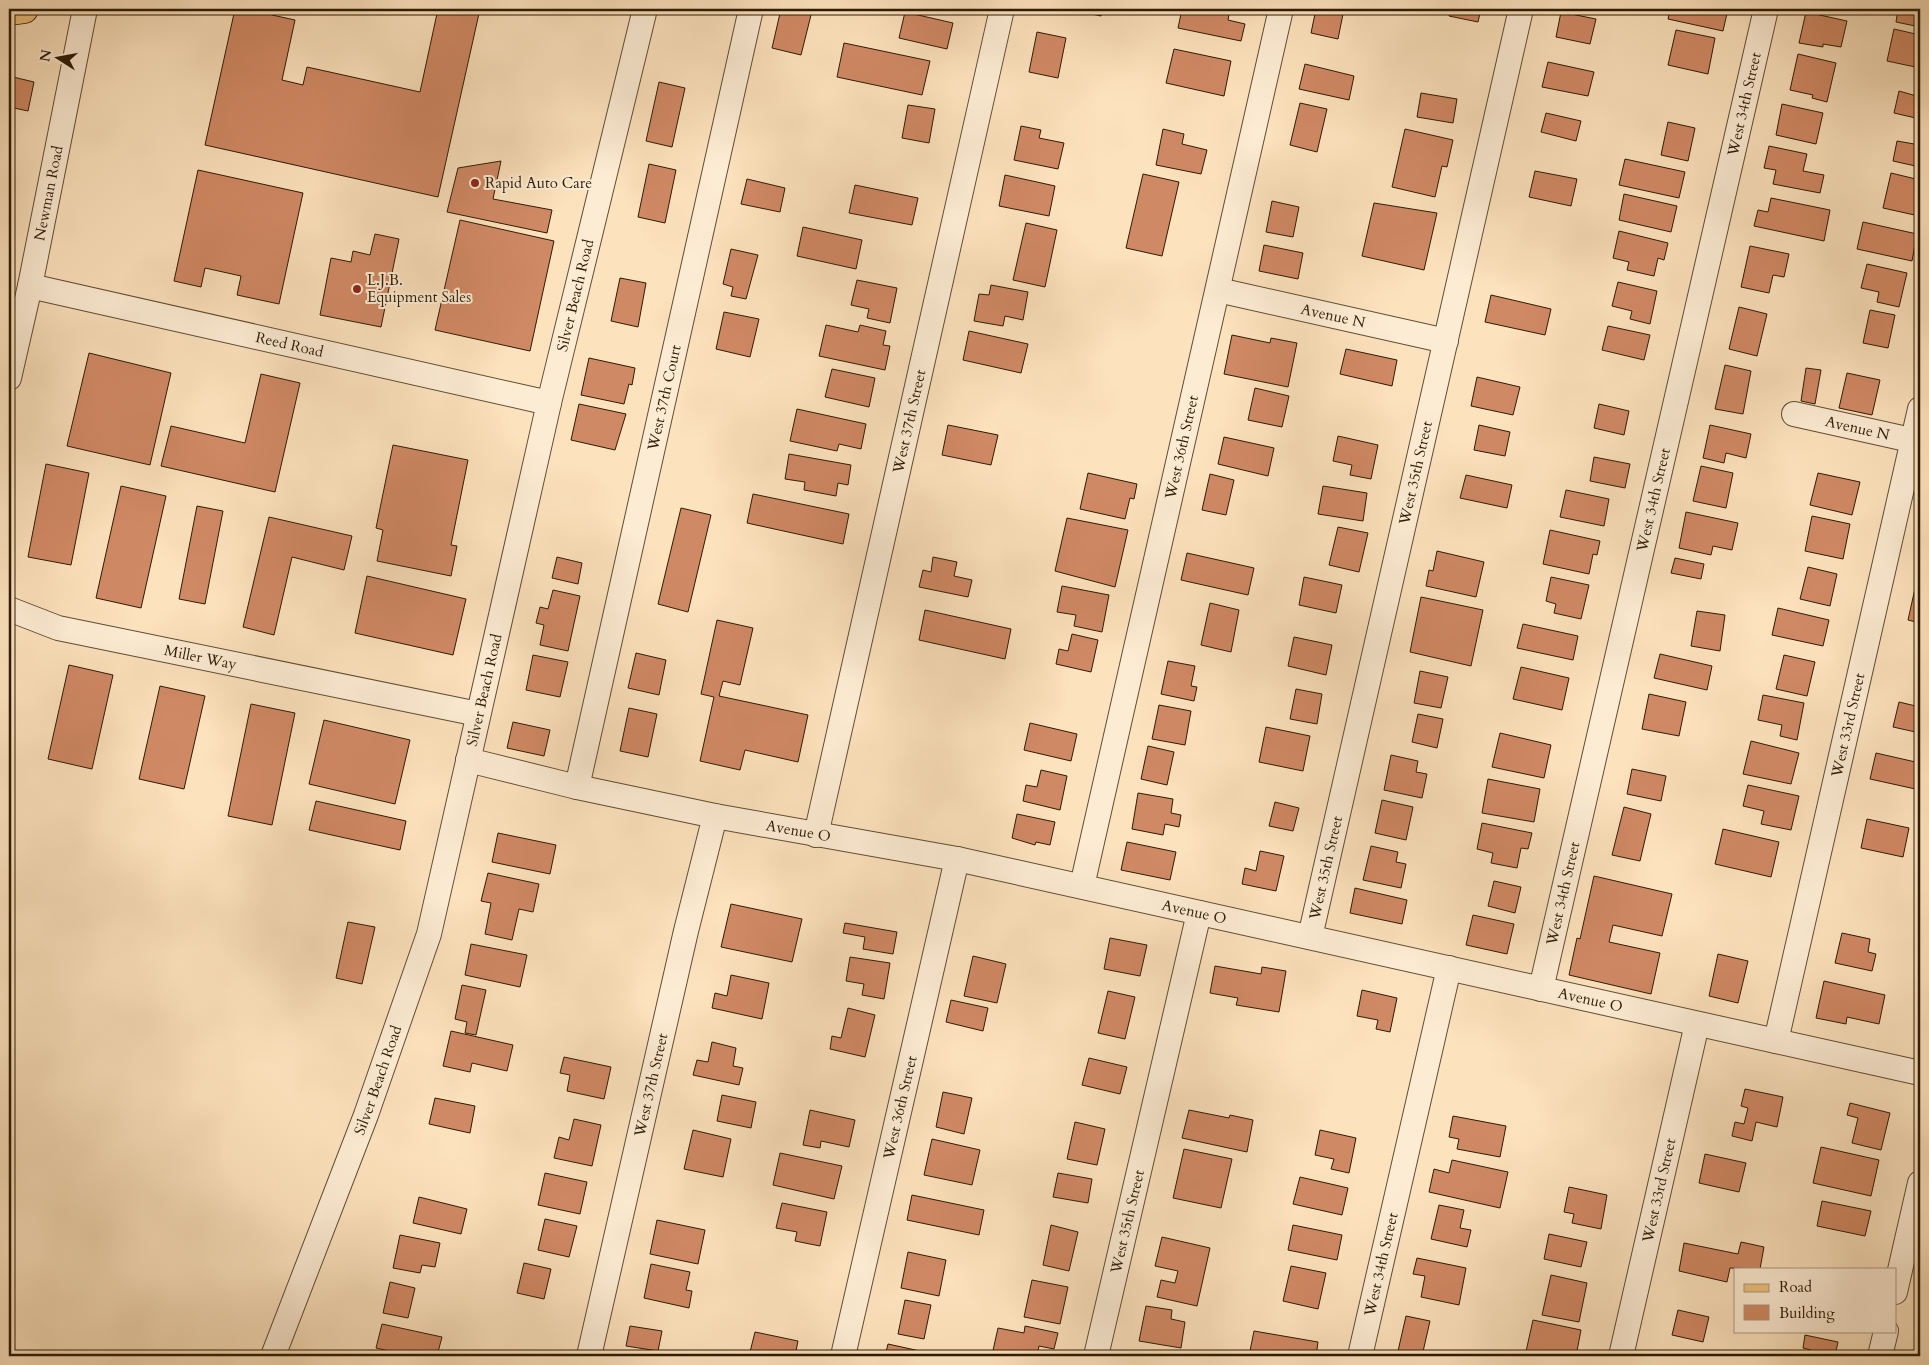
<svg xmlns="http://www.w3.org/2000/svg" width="1929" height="1365" font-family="Cardo,serif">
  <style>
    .building { fill: #d08965; stroke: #2c1b05 }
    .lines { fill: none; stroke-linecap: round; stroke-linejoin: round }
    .minor-casing { stroke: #604d33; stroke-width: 26 }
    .major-casing { stroke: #2c1b05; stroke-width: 30 }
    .minor { stroke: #fdecd4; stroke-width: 24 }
    .major { stroke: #eec17e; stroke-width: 28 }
    .poi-dot { fill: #8f2418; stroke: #fdecd4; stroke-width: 2 }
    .labels { text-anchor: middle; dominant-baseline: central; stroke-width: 4; stroke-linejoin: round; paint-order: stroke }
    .street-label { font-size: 15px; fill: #2c1b05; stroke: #fdecd4 }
    .poi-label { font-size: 15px; fill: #2c1b05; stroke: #fdecd4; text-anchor: start }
  </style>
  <rect width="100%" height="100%" fill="#fce2bd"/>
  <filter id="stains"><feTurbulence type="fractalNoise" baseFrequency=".004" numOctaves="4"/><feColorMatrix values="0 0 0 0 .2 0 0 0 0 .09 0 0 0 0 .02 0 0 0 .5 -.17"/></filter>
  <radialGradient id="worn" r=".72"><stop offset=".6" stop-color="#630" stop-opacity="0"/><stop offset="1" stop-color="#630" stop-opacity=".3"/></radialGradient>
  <path class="building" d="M235,9H263L274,11L272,15L295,20L282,80L303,85L307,67L420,92L438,9H480L438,197L205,145Z
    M781,9L812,11L801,55L772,48Z
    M1069,9H1103L1101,16Z
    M1182,9H1230L1228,20L1245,24L1241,41L1178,28Z
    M1316,9H1344L1338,39L1311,33Z
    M1451,9H1481L1478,22L1449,16Z
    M1670,9H1728L1723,31L1668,19Z
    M1898,9H1920V27L1896,22Z
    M905,12L953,23L947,49L899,38Z
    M1561,12L1596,19L1590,44L1556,37Z
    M1806,12L1847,21L1841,47L1823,44V47L1799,43Z
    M1894,29L1920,35V68L1887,61Z
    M1676,30L1715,38L1708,74L1668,65Z
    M1037,32L1066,38L1058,78L1029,72Z
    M844,43L930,61L922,95L837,77Z
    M1174,49L1231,61L1224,96L1166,83Z
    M1798,54L1836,63L1827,102L1812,98L1813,95L1790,90Z
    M1548,62L1594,72L1588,96L1542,87Z
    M1305,64L1354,76L1349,100L1299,89Z
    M9,76L34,82L28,111L14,108L9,131Z
    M659,82L685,88L672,147L646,141Z
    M1899,91L1920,97V119L1894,113Z
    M1421,93L1457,99L1453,123L1417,117Z
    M1300,103L1327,109L1317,152L1290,145Z
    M1782,104L1823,113L1816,144L1776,135Z
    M908,105L935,109L929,143L902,138Z
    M1546,113L1581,121L1576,141L1541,132Z
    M1668,122L1695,128L1688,161L1661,155Z
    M1021,126L1041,130L1039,138L1064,143L1058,169L1014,160Z
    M1163,129L1184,134L1182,144L1207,150L1201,174L1156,165Z
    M1405,129L1453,140L1447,167L1442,166L1435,197L1392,187Z
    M1897,141L1920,145V167L1893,161Z
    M1769,146L1807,154L1803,171L1824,175L1820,193L1773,184L1776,170L1764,168Z
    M1625,159L1685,172L1679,198L1619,185Z
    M501,161L493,199L552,210L547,233L447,212L458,168Z
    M649,164L676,170L665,223L638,217Z
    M198,170L303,193L279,304L237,295L241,276L205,268L201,287L174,281Z
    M1535,171L1577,179L1571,206L1529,197Z
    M1891,173L1920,180L1919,216L1883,208Z
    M1143,174L1179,182L1162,256L1126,248Z
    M1005,175L1055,186L1049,216L999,206Z
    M747,179L785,188L780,212L741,204Z
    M855,185L918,198L912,225L849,213Z
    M1624,194L1677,206L1671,232L1619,220Z
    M1771,198L1830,210L1824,241L1754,226L1758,210L1768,212Z
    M1272,201L1299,207L1293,237L1266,232Z
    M1374,203L1437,213L1424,270L1362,256Z
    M460,220L554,241L530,351L435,330Z
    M1863,222L1917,234L1912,261L1857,249Z
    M1026,223L1057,230L1045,287L1013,280Z
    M803,227L862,240L856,269L797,256Z
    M1619,231L1668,243L1664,260L1658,258L1654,276L1627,270L1629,262L1613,258Z
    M375,234L399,239L381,327L320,315L331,258L351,262L353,251L370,255Z
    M1264,245L1303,253L1298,279L1259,271Z
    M1750,246L1789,254L1784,277L1773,275L1769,293L1741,287Z
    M731,249L758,255L746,299L731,296L733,287L723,284Z
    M1867,264L1907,273L1899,307L1877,302L1879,292L1861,288Z
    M620,278L646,283L638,327L611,321Z
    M857,280L897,288L890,323L867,318L869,309L851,305Z
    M1618,282L1657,291L1650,324L1630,319L1632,311L1612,306Z
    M991,285L1028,292L1023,320L1005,316L1003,326L974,321L979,294L989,295Z
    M1491,295L1551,309L1545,335L1485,322Z
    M1739,307L1767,314L1757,356L1729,349Z
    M1870,310L1895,315L1888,348L1863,343Z
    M724,312L759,319L750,357L716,349Z
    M826,325L858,332L860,325L886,331L883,345L890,346L885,370L819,356Z
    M1608,326L1650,335L1644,360L1602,350Z
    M969,331L1028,344L1021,373L963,360Z
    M1232,335L1270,343L1271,338L1297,343L1288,387L1224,374Z
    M1346,349L1397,360L1392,386L1340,374Z
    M89,353L171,373L150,465L67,446Z
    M589,358L635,368L632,385L629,384L624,404L581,395Z
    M1725,365L1751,371L1743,414L1715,409Z
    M1806,368L1821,370L1815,404L1801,401Z
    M832,369L875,378L869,407L825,397Z
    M1847,373L1880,380L1872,415L1839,408Z
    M261,374L300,383L275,492L161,466L171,426L245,443Z
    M1477,377L1520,387L1513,415L1471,406Z
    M1255,388L1289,396L1282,427L1248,420Z
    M579,404L626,414L615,450L571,440Z
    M1599,404L1629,411L1624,435L1594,428Z
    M797,409L866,424L861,449L839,444L837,451L790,441Z
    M948,425L998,435L991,465L942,455Z
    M1479,425L1510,432L1505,456L1474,450Z
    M1710,425L1751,434L1746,458L1726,453L1724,463L1703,458Z
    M1338,436L1378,445L1371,479L1350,475L1352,465L1333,461Z
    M1224,437L1274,448L1268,476L1218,464Z
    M393,445L468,460L451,545L457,546L451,576L377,561L383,530L376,528Z
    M789,454L851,465L848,485L838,483L836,496L804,490L805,482L785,479Z
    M1594,457L1630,464L1625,488L1590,481Z
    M46,464L89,473L71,565L28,557Z
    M1701,466L1733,473L1726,508L1693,501Z
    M1088,473L1137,484L1134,499L1130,498L1125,519L1080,509Z
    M1818,473L1860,482L1852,515L1810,505Z
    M1210,474L1234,480L1226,515L1202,510Z
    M1466,475L1512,485L1507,508L1460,498Z
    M121,486L166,496L141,608L96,598Z
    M1323,486L1367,493L1363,521L1318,514Z
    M1566,490L1609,499L1604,526L1560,517Z
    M753,494L849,514L843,544L747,523Z
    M197,506L223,511L205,604L179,599Z
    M681,508L711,515L688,612L658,604Z
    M1686,512L1738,523L1732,550L1713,546L1711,555L1679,548Z
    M1812,516L1850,524L1843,559L1805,551Z
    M269,517L352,536L344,570L292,557L274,635L243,627Z
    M1067,518L1128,530L1115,587L1055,571Z
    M1338,527L1368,533L1359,572L1329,565Z
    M1550,530L1600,541L1597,555L1593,554L1589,574L1543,564Z
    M1437,551L1484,562L1476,597L1426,586L1429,570L1433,571Z
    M1187,553L1254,568L1248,595L1181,580Z
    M557,557L582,563L578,584L552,578Z
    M933,557L957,562L954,576L972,580L968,597L919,587L923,570L931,572Z
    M1675,558L1704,564L1701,579L1671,573Z
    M1920,566V623L1908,620Z
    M1808,567L1837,574L1830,606L1800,599Z
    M367,576L466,599L453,655L355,633Z
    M1304,577L1342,585L1336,613L1299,605Z
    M1551,577L1589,585L1581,619L1554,613L1556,604L1546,601Z
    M1062,586L1109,595L1102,632L1074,626L1076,615L1057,612Z
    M553,590L580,596L568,651L540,645L544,625L536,623L540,607L548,609Z
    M1421,597L1483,610L1471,666L1410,652Z
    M1210,603L1239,610L1231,652L1201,645Z
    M1778,608L1829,620L1823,646L1772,635Z
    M925,610L1011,629L1005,659L919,640Z
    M1697,611L1725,615L1720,651L1691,646Z
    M717,620L753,628L740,685L723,681L719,696L808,715L798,762L745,750L740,770L700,761L714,697L701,694Z
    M1523,624L1578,636L1573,660L1517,648Z
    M1072,634L1098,640L1091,672L1056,664L1059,649L1068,651Z
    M1294,637L1332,645L1326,675L1288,666Z
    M9,650L14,651L9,673Z
    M636,653L666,660L659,695L628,688Z
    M1660,654L1712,666L1707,690L1654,678Z
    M533,655L568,662L560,697L526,690Z
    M1784,655L1815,662L1807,696L1776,689Z
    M1168,661L1195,666L1191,686L1197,687L1194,701L1161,694Z
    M69,665L113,675L92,769L48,759Z
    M1521,667L1569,678L1562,710L1513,699Z
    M1420,671L1448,677L1441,708L1414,703Z
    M160,686L205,696L184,789L139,779Z
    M1296,689L1322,694L1317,724L1290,719Z
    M1649,694L1686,702L1679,736L1642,729Z
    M1763,695L1804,703L1797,740L1780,736L1782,725L1758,720Z
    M1899,702L1920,707V733L1893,727Z
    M251,704L295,713L272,825L228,816Z
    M1159,705L1191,711L1185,745L1152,739Z
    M629,708L657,714L648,757L620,751Z
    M1418,714L1443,719L1437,748L1412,742Z
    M324,720L410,740L395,804L309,784Z
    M513,722L550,730L544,756L507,748Z
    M1030,723L1077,734L1071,761L1024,750Z
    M1266,727L1310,736L1303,771L1259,762Z
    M1500,733L1551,745L1544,778L1492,767Z
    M1751,741L1799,753L1791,784L1743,774Z
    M1148,746L1174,752L1167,785L1141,779Z
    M1876,753L1920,763V790L1870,779Z
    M1391,755L1418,761L1416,772L1427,774L1422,798L1384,790Z
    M1632,769L1666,776L1661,801L1627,794Z
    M1041,770L1067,776L1060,810L1023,801L1026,785L1037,787Z
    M1488,779L1540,789L1534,822L1482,813Z
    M1748,785L1799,796L1791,830L1761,824L1764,811L1743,806Z
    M1138,793L1173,799L1171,813L1181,815L1179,827L1165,824L1163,835L1132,829Z
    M1382,800L1413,807L1406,840L1375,833Z
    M316,801L406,821L400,850L309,830Z
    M1275,802L1299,808L1293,831L1269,826Z
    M1624,807L1651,814L1640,861L1612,855Z
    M1017,814L1055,822L1050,845L1036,842L1035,845L1012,838Z
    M1867,819L1909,828L1903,857L1861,848Z
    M1482,823L1532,833L1528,849L1521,848L1517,868L1491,863L1493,853L1477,849Z
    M1723,829L1779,842L1771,877L1715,864Z
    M498,833L556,845L550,874L492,862Z
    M1127,842L1176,852L1170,880L1121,870Z
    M1371,846L1398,852L1396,862L1406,864L1401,888L1363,880Z
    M1260,851L1284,856L1276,891L1242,884L1245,868L1256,871Z
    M488,873L539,884L533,912L519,909L512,940L485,934L491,903L481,901Z
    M1594,876L1672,894L1662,936L1613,925L1609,942L1660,953L1651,994L1569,975L1577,938L1580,939Z
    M1494,881L1521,887L1515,913L1488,906Z
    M1355,888L1407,900L1402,924L1350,913Z
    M731,904L802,919L792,962L721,947Z
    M1473,915L1514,924L1507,954L1466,945Z
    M348,922L375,927L362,984L336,978Z
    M845,923L897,932L893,954L863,949L865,937L843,933Z
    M1842,933L1870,939L1868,952L1876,954L1872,971L1835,963Z
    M1110,938L1147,945L1140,976L1104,969Z
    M471,944L527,955L520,987L465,975Z
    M1718,954L1748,961L1738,1003L1709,996Z
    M973,956L1006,964L997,1003L964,996Z
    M850,957L890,963L884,999L862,995L864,984L846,981Z
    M1215,966L1261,974L1262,967L1286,971L1279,1012L1236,1005L1238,998L1210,993Z
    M731,975L769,983L762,1019L712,1008L715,993L727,996Z
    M1824,981L1885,995L1879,1024L1847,1017L1846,1024L1816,1018Z
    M462,985L486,990L476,1035L465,1033L467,1022L455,1019Z
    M1362,990L1397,998L1390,1032L1376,1029L1378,1020L1357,1016Z
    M1108,991L1135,997L1125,1039L1098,1033Z
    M951,1000L988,1008L983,1031L946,1022Z
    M848,1008L875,1015L865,1057L830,1049L832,1036L841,1038Z
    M451,1031L513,1045L507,1071L472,1063L470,1072L443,1066Z
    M712,1042L736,1048L733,1066L743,1068L739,1085L693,1075L697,1060L708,1062Z
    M564,1057L611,1067L604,1099L567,1091L570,1075L560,1073Z
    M1089,1058L1127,1067L1120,1094L1082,1085Z
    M1745,1089L1783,1097L1777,1127L1756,1122L1752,1141L1732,1136L1735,1122L1744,1124L1748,1108L1741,1106Z
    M943,1092L972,1098L964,1134L936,1127Z
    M722,1095L756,1102L751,1128L717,1121Z
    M435,1098L475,1106L470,1133L429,1124Z
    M1850,1103L1890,1113L1881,1150L1852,1143L1858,1118L1847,1115Z
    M810,1110L855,1120L849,1147L821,1141L820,1148L803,1145Z
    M1189,1110L1229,1118L1230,1115L1253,1120L1247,1152L1182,1138Z
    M1453,1116L1506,1126L1500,1157L1457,1149L1459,1139L1449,1137Z
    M574,1119L601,1125L592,1166L554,1158L559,1137L569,1140Z
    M1075,1122L1105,1129L1097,1165L1067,1159Z
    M693,1130L731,1139L723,1177L684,1169Z
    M1320,1130L1356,1138L1349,1173L1331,1169L1334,1159L1315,1155Z
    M932,1139L980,1150L972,1185L924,1175Z
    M1821,1147L1879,1160L1871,1196L1813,1183Z
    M1184,1149L1232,1159L1221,1208L1173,1198Z
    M780,1153L842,1166L834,1199L773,1185Z
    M1705,1154L1746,1163L1739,1192L1699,1183Z
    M1452,1160L1508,1172L1500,1208L1429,1192L1434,1169L1449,1173Z
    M545,1173L587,1182L580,1214L538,1205Z
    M1058,1173L1092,1179L1088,1203L1053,1197Z
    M1300,1177L1348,1188L1342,1215L1293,1204Z
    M1569,1187L1607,1195L1601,1229L1572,1223L1574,1214L1564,1212Z
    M912,1195L984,1210L979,1235L907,1220Z
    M419,1197L467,1209L461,1234L413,1223Z
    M1822,1201L1871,1211L1865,1236L1817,1226Z
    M782,1203L827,1212L820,1246L795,1241L797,1232L776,1228Z
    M1439,1205L1464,1210L1460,1228L1471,1230L1467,1247L1431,1239Z
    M545,1219L577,1226L569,1257L538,1250Z
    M657,1220L705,1230L698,1264L650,1254Z
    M1051,1225L1078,1232L1069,1271L1043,1265Z
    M1293,1225L1342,1235L1337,1260L1288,1250Z
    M1549,1234L1587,1242L1581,1267L1544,1259Z
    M400,1235L440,1243L435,1267L422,1265L420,1273L393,1268Z
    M1162,1237L1210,1248L1197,1306L1157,1297L1161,1280L1175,1283L1178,1271L1155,1266Z
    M1741,1242L1764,1247L1760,1269L1730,1268L1727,1282L1679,1271L1684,1243L1738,1254Z
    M908,1252L946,1260L939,1296L901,1288Z
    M1417,1258L1466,1268L1459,1305L1421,1297L1425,1276L1413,1274Z
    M524,1263L551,1269L544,1299L517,1293Z
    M651,1264L690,1272L686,1290L692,1291L689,1308L644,1298Z
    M1291,1266L1326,1273L1318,1309L1283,1301Z
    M1551,1275L1587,1283L1579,1322L1542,1315Z
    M1032,1280L1068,1287L1060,1324L1024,1317Z
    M390,1282L415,1288L408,1318L383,1313Z
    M905,1300L931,1305L924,1339L898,1334Z
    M1146,1306L1172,1310L1171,1319L1185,1322L1181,1348L1139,1341Z
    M1678,1310L1709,1317L1703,1342L1672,1335Z
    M1406,1316L1430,1321L1422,1356L1398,1351Z
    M1533,1320L1581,1330L1576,1356H1525Z
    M382,1324L442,1337L437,1356H411L376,1348Z
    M630,1326L662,1331L658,1351L626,1346Z
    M1025,1326L1058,1333L1054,1349L1039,1346L1037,1356L992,1355L998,1328L1024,1333Z
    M1254,1331L1318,1342L1316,1356H1249Z
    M755,1332L798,1341L795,1356H798H749Z
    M1805,1335L1838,1342L1835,1356H1810L1811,1350L1803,1348Z
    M888,1344L929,1353V1356H885Z
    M1668,1351L1692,1356H1666Z"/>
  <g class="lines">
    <g class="minor-casing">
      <g id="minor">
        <path id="s1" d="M30,286L549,403"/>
        <path id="s2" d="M1218,290L1446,341"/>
        <path id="s3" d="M9,378L30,286L85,9"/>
        <path id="s4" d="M1794,414L1920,442"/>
        <path id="s5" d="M9,609L58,628L478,714"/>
        <path id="s6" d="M468,760L577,787L715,816L957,859L1920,1073"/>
        <path id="s7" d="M577,787L751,9"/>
        <path id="s8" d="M816,835L1002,9"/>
        <path id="s9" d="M1082,886L1281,9"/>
        <path id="s10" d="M1310,937L1521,9"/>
        <path id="s11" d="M1541,989L1766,9"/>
        <path id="s12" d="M1776,1041L1920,409"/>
        <path d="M1895,1292L1920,1183"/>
        <path id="s13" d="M273,1356L366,1115L429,934L549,403L645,9"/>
        <path id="s14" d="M589,1356L686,931L715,816"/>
        <path id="s15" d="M843,1356L957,859"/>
        <path id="s16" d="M1096,1356L1199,913"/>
        <path id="s17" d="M1360,1356L1449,968"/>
        <path id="s18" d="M1621,1356L1697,1024"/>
        <path d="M1880,1356L1886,1331"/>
      </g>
    </g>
    <g class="major-casing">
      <path id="major" d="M9,11L24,9"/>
    </g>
    <use href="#minor" class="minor"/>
    <use href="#major" class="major"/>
  </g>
  <g class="poi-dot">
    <circle cx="475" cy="183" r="5"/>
    <circle cx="357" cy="289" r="5"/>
  </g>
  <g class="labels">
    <g class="street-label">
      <text stroke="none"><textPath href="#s11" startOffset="908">West 34th Street</textPath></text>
      <text stroke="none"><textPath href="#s3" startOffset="189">Newman Road</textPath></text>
      <text stroke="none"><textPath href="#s13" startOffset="1105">Silver Beach Road</textPath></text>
      <text stroke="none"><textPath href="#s2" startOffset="118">Avenue N</textPath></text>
      <text stroke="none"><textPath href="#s1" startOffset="266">Reed Road</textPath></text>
      <text stroke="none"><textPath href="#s7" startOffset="399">West 37th Court</textPath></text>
      <text stroke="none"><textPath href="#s8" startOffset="424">West 37th Street</textPath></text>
      <text stroke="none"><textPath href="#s4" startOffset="65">Avenue N</textPath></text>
      <text stroke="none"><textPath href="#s9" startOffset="450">West 36th Street</textPath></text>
      <text stroke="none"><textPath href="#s10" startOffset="476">West 35th Street</textPath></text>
      <text stroke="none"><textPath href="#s11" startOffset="502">West 34th Street</textPath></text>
      <text stroke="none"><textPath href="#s5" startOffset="198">Miller Way</textPath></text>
      <text stroke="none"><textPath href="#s13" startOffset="700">Silver Beach Road</textPath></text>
      <text stroke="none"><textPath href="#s12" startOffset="324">West 33rd Street</textPath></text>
      <text stroke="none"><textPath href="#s6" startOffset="338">Avenue O</textPath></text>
      <text stroke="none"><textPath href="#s10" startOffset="71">West 35th Street</textPath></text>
      <text stroke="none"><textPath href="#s11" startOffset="98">West 34th Street</textPath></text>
      <text stroke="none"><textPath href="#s6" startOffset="742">Avenue O</textPath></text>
      <text stroke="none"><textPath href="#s6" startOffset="1148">Avenue O</textPath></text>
      <text stroke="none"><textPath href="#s13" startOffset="295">Silver Beach Road</textPath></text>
      <text stroke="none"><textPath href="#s14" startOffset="278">West 37th Street</textPath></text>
      <text stroke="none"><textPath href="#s15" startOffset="255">West 36th Street</textPath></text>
      <text stroke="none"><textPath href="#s18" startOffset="170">West 33rd Street</textPath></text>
      <text stroke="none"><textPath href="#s16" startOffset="138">West 35th Street</textPath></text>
      <text stroke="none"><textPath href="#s17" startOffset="94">West 34th Street</textPath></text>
    </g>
    <g class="poi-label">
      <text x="485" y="183">Rapid Auto Care</text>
      <text x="367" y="280">L.J.B.<tspan x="367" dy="17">Equipment Sales</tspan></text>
    </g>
  </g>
  <rect width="1929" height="1365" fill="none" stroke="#fce2bd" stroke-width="30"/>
  <rect x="10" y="10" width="1909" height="1345" fill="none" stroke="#2c1b05" stroke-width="2.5"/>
  <rect x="15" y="15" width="1899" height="1335" fill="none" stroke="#2c1b05"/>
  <rect x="1734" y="1268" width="162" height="65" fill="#fdecd4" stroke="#a99881"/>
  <rect x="1744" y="1284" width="25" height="8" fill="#eec17e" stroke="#a99881"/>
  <text x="1779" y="1292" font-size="15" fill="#2c1b05">Road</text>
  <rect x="1744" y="1305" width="25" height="15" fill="#d08965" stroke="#a99881"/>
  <text x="1779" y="1318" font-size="15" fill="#2c1b05">Building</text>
  <g transform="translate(58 58) rotate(281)" stroke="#fdecd4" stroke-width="4" paint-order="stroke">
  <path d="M0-4L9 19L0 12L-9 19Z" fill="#2c1b05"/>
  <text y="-8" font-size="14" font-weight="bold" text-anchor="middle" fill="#2c1b05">N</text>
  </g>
  <rect width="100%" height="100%" filter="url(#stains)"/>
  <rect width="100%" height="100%" fill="url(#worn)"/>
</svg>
